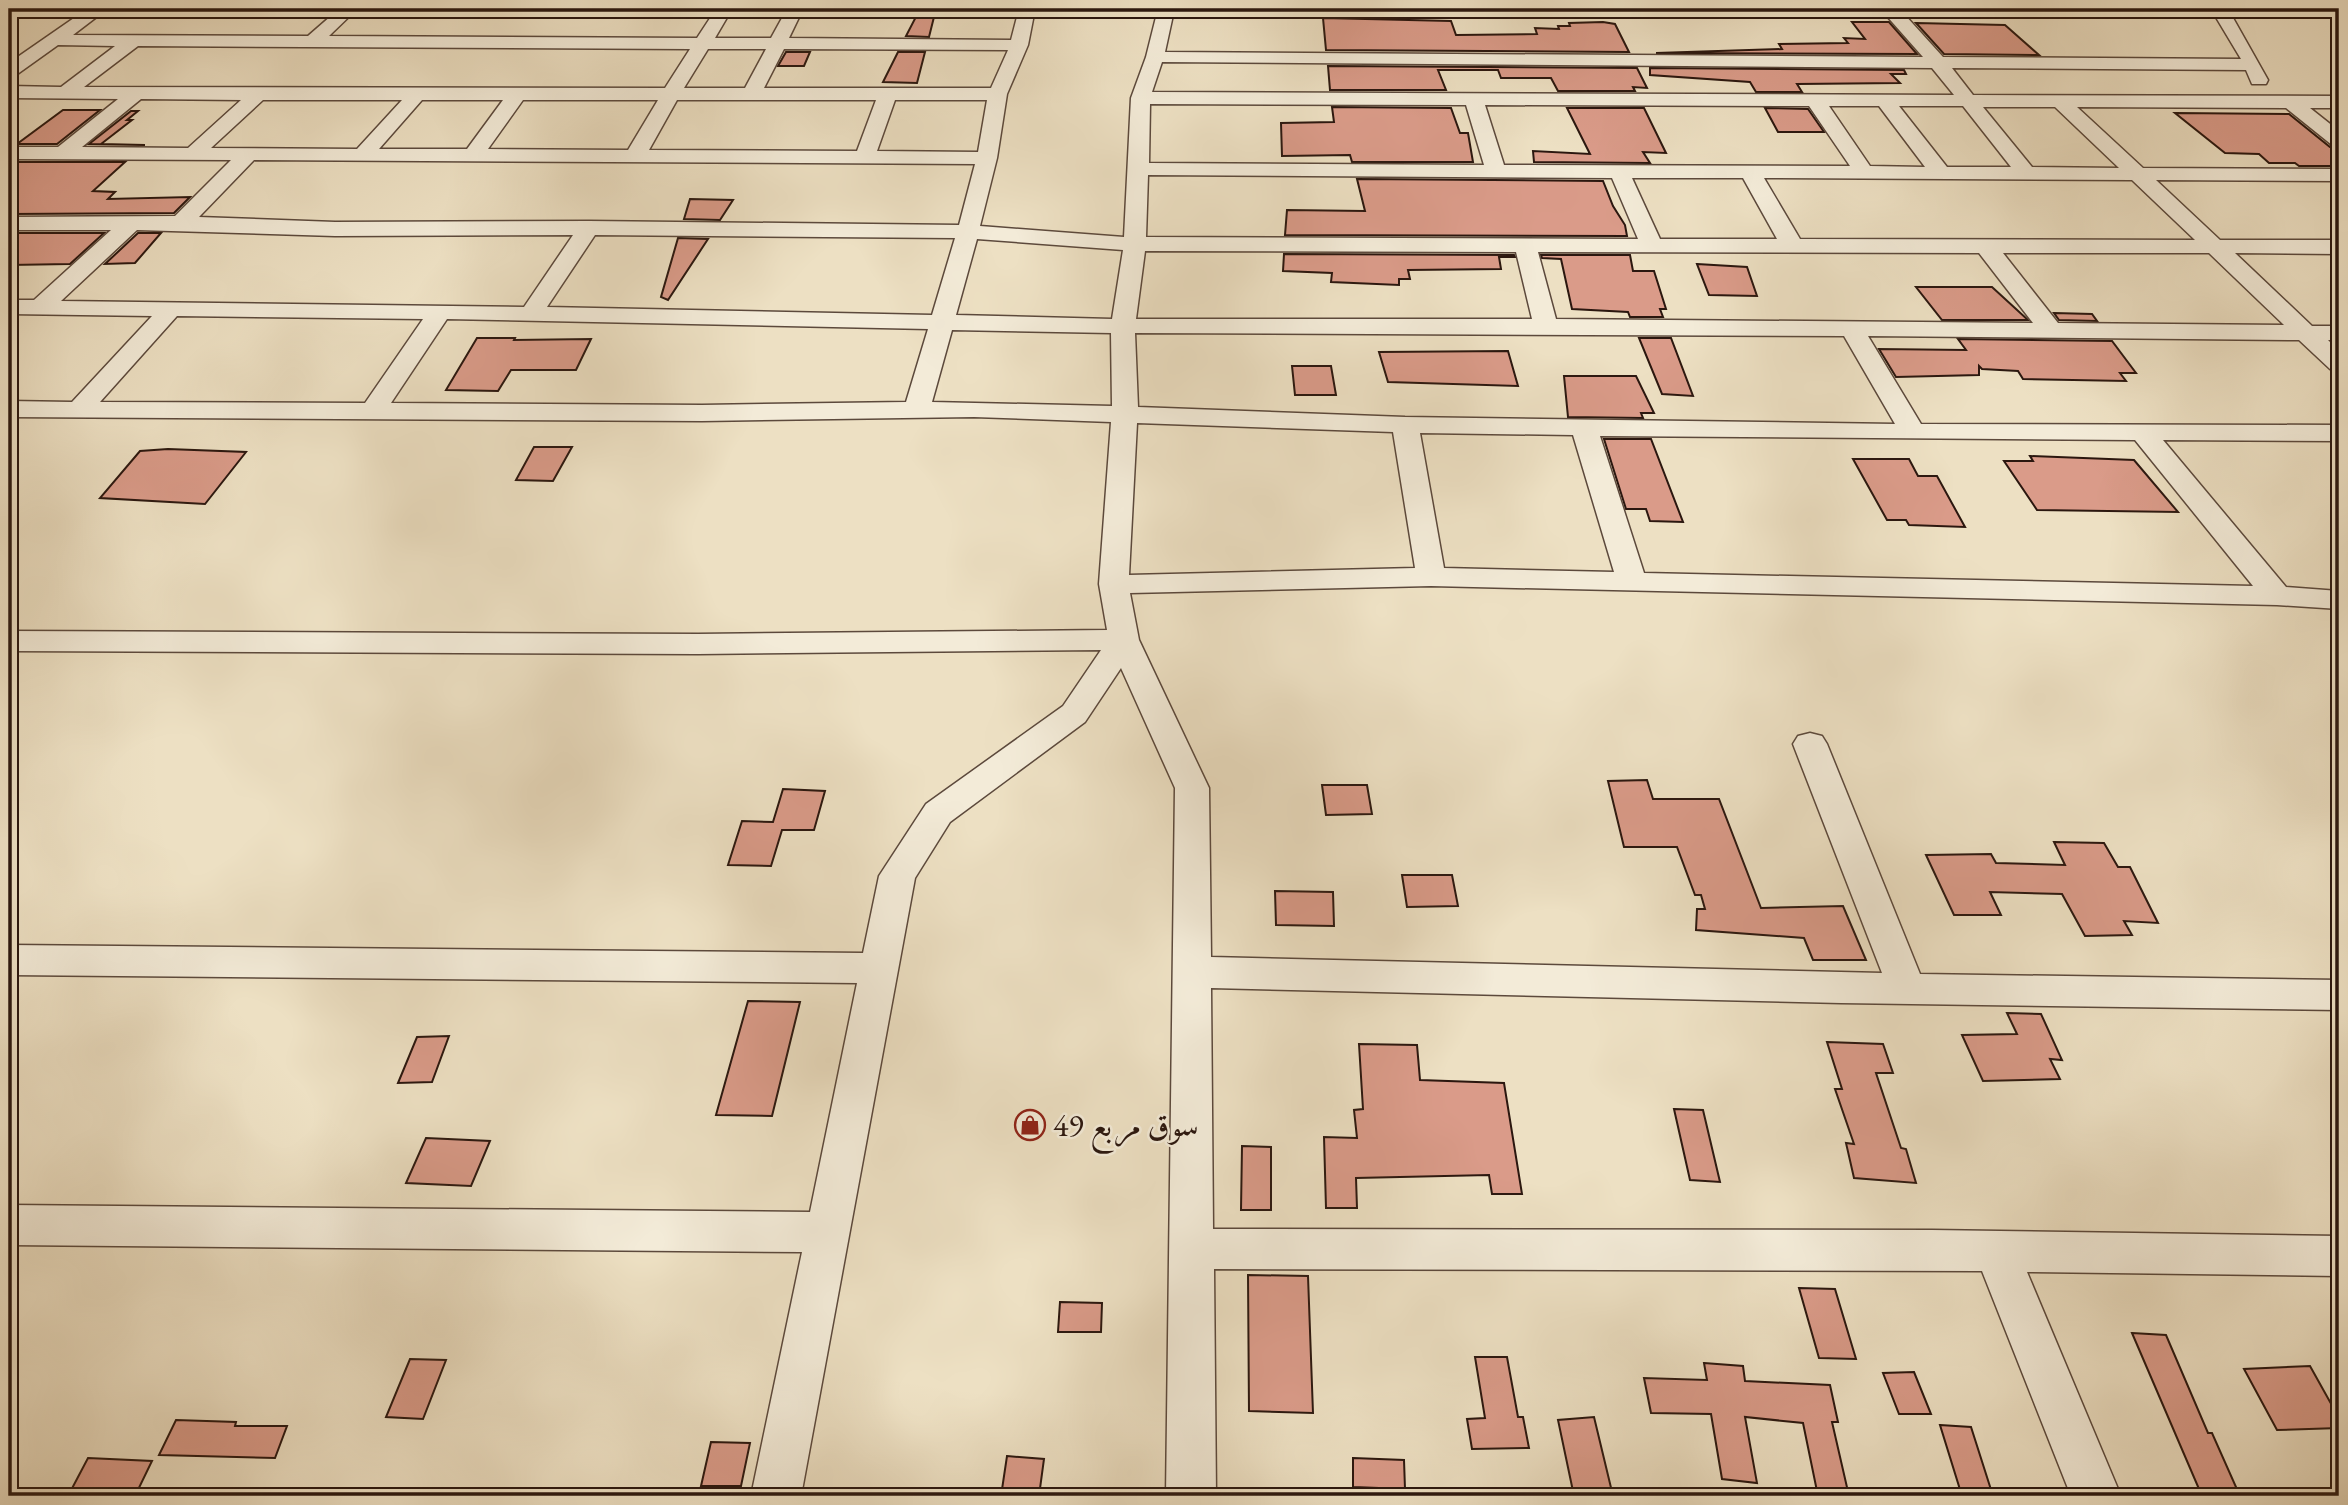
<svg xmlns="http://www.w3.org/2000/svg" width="2348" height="1505" font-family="'EB Garamond',Amiri,serif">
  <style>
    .building { fill: #da9b89; stroke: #2b170f; stroke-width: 2 }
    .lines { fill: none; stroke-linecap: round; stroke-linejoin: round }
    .minor-casing { stroke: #5c493c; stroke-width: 3 }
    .minor { fill: #f3ebd8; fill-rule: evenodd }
    .labels { text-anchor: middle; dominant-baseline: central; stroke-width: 5; stroke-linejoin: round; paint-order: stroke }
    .near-poi-label { font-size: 32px; fill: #2b170f; stroke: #f3ebd8; text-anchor: start }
  </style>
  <rect width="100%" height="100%" fill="#ede0c3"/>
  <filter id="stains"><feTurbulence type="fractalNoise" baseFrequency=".00286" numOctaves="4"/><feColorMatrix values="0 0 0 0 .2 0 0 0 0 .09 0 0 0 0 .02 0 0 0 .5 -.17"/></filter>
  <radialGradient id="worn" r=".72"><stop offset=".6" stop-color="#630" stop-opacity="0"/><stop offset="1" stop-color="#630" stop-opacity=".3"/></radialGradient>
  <path class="building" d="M920,9H936L929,37L906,36Z
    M1323,18L1451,21L1456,35L1537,34L1535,28L1559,29L1558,26H1570L1569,23L1603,22L1615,24L1629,52L1326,50Z
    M1852,22H1889L1917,54L1656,53L1782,49L1779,44L1848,43L1844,38L1865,39Z
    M1916,23L2005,25L2039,55L1944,54Z
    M786,52H810L804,66H778Z
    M898,52H925L917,83L883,82Z
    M1328,66L1637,68L1647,88L1633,87L1635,91H1558L1551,78H1501L1498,70H1438L1446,90H1330Z
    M1650,68L1904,70L1906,74H1891L1900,83L1797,84L1802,92H1756L1750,82L1650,75Z
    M1332,107L1451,108L1460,133H1468L1473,162H1352L1350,155L1282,156L1281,123L1334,122Z
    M1567,108H1644L1666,153L1643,152L1650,163L1534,162L1533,151L1590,154Z
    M1765,108L1808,109L1824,132H1778Z
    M63,110H100L57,144H17Z
    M131,111H138L127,120H132L101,144L145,145L89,144Z
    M2175,113L2289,114L2330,147L2339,149V166H2299L2295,163H2269L2259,154L2225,153Z
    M9,162H125L93,191L115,192L108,199L190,197L174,213L9,214Z
    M1357,179L1603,181L1613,206L1625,225L1627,236L1285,235L1287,210L1365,211Z
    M690,199L733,200L720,220L684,219Z
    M9,233H104L70,264L9,265Z
    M138,233H161L135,263L105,264Z
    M678,238L708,239L668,300L661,297Z
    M1284,254L1514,255L1515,257H1499L1501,269L1408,270L1410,279H1399V285L1331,282L1332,273L1283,271Z
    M1541,255H1630L1633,271H1654L1666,309H1660L1663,317H1630L1628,312L1572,309L1561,259L1542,258Z
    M1697,264L1747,267L1757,296L1709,295Z
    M1916,287H1992L2028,320H1942Z
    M2054,313L2092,314L2097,321L2059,320Z
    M477,338H515L514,340L591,339L576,370H511L498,391L446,390Z
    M1639,338H1671L1693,396L1662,394Z
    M1958,339L2112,341L2136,373H2120L2126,381L2023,379L2018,371L1982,369L1979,366V375L1896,377L1879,349L1966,350Z
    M1508,351L1518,386L1388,382L1379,352Z
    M1292,366H1331L1336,395H1295Z
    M1564,376H1636L1654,413H1641L1643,418L1568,417Z
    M1604,439H1651L1683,522L1650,521L1646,509H1626Z
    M534,447H572L553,481L516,480Z
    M168,449L246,452L205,504L100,498L140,451Z
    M2030,456L2134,460L2178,512L2037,510L2004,461H2033Z
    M1853,459H1909L1918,476H1937L1965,527L1909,525L1906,520H1887Z
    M1647,780L1653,799H1719L1761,908L1843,906L1866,960H1813L1804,938L1696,930L1697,909H1705L1701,895H1695L1677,847H1624L1608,781Z
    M1322,785H1367L1372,814L1326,815Z
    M783,789L825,791L814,830H782L771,866L728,865L742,821L773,822Z
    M2054,842L2104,843L2118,867H2130L2158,923L2124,921L2132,935L2085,936L2062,894L1990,892L2001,915H1954L1926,855L1991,854L1996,863L2065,865Z
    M1402,875H1452L1458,906L1407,907Z
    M1275,891L1333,892L1334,926L1276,925Z
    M748,1001L800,1002L772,1116L716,1115Z
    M2007,1013L2041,1014L2062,1060L2050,1059L2060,1079L1983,1081L1962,1035L2017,1034Z
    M449,1036L432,1082L398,1083L417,1037Z
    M1827,1042L1883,1044L1893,1073H1876L1901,1148L1906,1149L1916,1183L1854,1178L1846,1143L1854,1144L1835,1089H1842Z
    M1359,1044L1417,1045L1420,1080L1504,1083L1522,1194H1492L1489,1175L1356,1178L1357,1208H1326L1324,1137L1357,1138L1354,1110L1363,1109Z
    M1674,1109L1703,1110L1720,1182L1690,1180Z
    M426,1138L490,1141L471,1186L406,1183Z
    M1242,1146L1271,1147V1210H1241Z
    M1248,1275L1308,1276L1313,1413L1249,1411Z
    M1799,1288L1835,1289L1856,1359L1819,1358Z
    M1060,1302L1102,1303L1101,1332H1058Z
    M2132,1333L2166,1335L2208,1433H2212L2240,1496H2202Z
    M1475,1357H1507L1518,1417H1523L1529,1448L1472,1449L1467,1419L1485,1418Z
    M410,1359L446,1360L423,1419L386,1417Z
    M1704,1363L1743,1366L1745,1381L1830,1385L1838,1422H1832L1849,1496H1818L1803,1423L1745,1417L1757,1483L1722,1479L1711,1414L1651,1413L1644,1378L1707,1380Z
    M2310,1366L2339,1418V1428L2277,1430L2244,1369Z
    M1914,1372L1931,1414H1899L1883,1373Z
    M1594,1417L1613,1496H1574L1558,1420Z
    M176,1420L236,1422L235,1426H287L275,1458L159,1455Z
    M1940,1425L1971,1427L1993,1496H1962Z
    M711,1442L750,1443L741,1486H701Z
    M1007,1456L1044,1459L1039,1496H1001Z
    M88,1458L152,1461L135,1496H68Z
    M1353,1458L1404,1460L1405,1489L1353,1487Z"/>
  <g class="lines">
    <g class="minor-casing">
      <path id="minor" d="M87,9H107L73,35L308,36L339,9H357L329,36L697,38L716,9H732L715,38H771L787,9H803L789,38L1011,40L1019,9H1035L1028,45L1007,94L997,158L980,226L1124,237L1131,98L1146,57L1158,9H1391L1382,14L1173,15L1165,52L1923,57L1885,14H1509L1500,9H2228L2268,80L2266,84H2252L2246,70L1952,68L1973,95L2339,96V108H2310L2339,131V147L2332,145L2286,108L2077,107L2143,168L2339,169V181L2156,180L2220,240H2339V254L2235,253L2312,326H2339V340H2328L2339,351V371L2330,369L2299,340L1868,336L1921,424L2339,425V441L2163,440L2286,587L2339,591V609L2277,605L1431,586L1130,593L1139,640L1209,788L1211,957L1882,973L1793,744L1798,736L1810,733L1822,736L1827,744L1920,974L2339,980V1010L1841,1003L1211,988L1213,1229L1932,1230L2339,1236V1276L2027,1272L2121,1496H2071L1982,1271L1214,1269L1216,1496H1166L1175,788L1121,668L1085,722L950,822L915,878L801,1496H751L802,1252L9,1245V1205L810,1212L857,983L9,975V945L863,953L879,876L926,804L1063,706L1101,650L698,654L9,651V631L698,634L1107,630L1099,584L1111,422L974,417L702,421L9,417V401L72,402L152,316L9,314V300H34L111,230H9V217L175,216L231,160L9,159V147H58L118,99L9,98V86L61,87L115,46L58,45L16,75L9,76V63ZM1904,14H2214L2241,59L1943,57ZM138,46L690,49L665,88L84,87ZM708,49H766L745,88H684ZM784,49L1008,50L991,88H764ZM1162,62L1932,68L1954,95L1152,92ZM141,99L241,100L188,148L82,147ZM263,100H402L357,149L211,148ZM422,100H503L467,149H379ZM523,100H658L628,150L488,149ZM677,100H876L857,151L649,150ZM895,100H987L978,152L877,151ZM1150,104L1466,105L1484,165L1149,163ZM1485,105L1809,106L1850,166L1504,165ZM1829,106H1879L1925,167L1870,166ZM1899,106H1963L2011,167H1947ZM1983,107H2055L2119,168L2032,167ZM254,160L975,164L959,225L589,221L335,222L199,217ZM1148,175L1612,178L1638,239L1146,237ZM1632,178H1743L1777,239H1660ZM1764,178L2132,180L2195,240L1800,239ZM137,230L335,236L573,235L524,307L61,301ZM595,235L955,238L932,315L547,307ZM977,239L1123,250L1112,319L956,315ZM1145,251L1516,252L1532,319H1136ZM1538,252L1979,253L2033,323L1556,319ZM2003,253H2209L2284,325L2058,323ZM177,316L423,319L365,403L100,402ZM447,319L928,329L906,402L702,405L391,403ZM952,330L1111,333L1112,406L932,402ZM1135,333L1844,336L1895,424L1405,417L1138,407ZM1137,423L1393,432L1415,568L1129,575ZM1420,433L1573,435L1614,572L1444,568ZM1600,436L2135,440L2253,586L1644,573Z"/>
    </g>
    <use href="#minor" class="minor"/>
  </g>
  <defs>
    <g id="shop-ring" transform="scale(1.575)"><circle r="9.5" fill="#f3ebd8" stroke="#8f2418" stroke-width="1.5"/><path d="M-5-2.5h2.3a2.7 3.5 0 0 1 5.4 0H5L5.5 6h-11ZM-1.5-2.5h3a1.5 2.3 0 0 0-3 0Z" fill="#8f2418"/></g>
  </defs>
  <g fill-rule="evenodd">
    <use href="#shop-ring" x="1030" y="1125"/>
  </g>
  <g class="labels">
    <g class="near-poi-label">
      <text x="1053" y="1125">سوق مربع 49</text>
    </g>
  </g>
  <rect width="2348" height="1505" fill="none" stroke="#ede0c3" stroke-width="35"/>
  <rect x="10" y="10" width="2327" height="1484" fill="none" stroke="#2b170f" stroke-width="3.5"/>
  <rect x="18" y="18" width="2313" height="1470" fill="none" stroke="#2b170f" stroke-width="2"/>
  <rect width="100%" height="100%" filter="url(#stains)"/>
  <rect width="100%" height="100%" fill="url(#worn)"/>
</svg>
